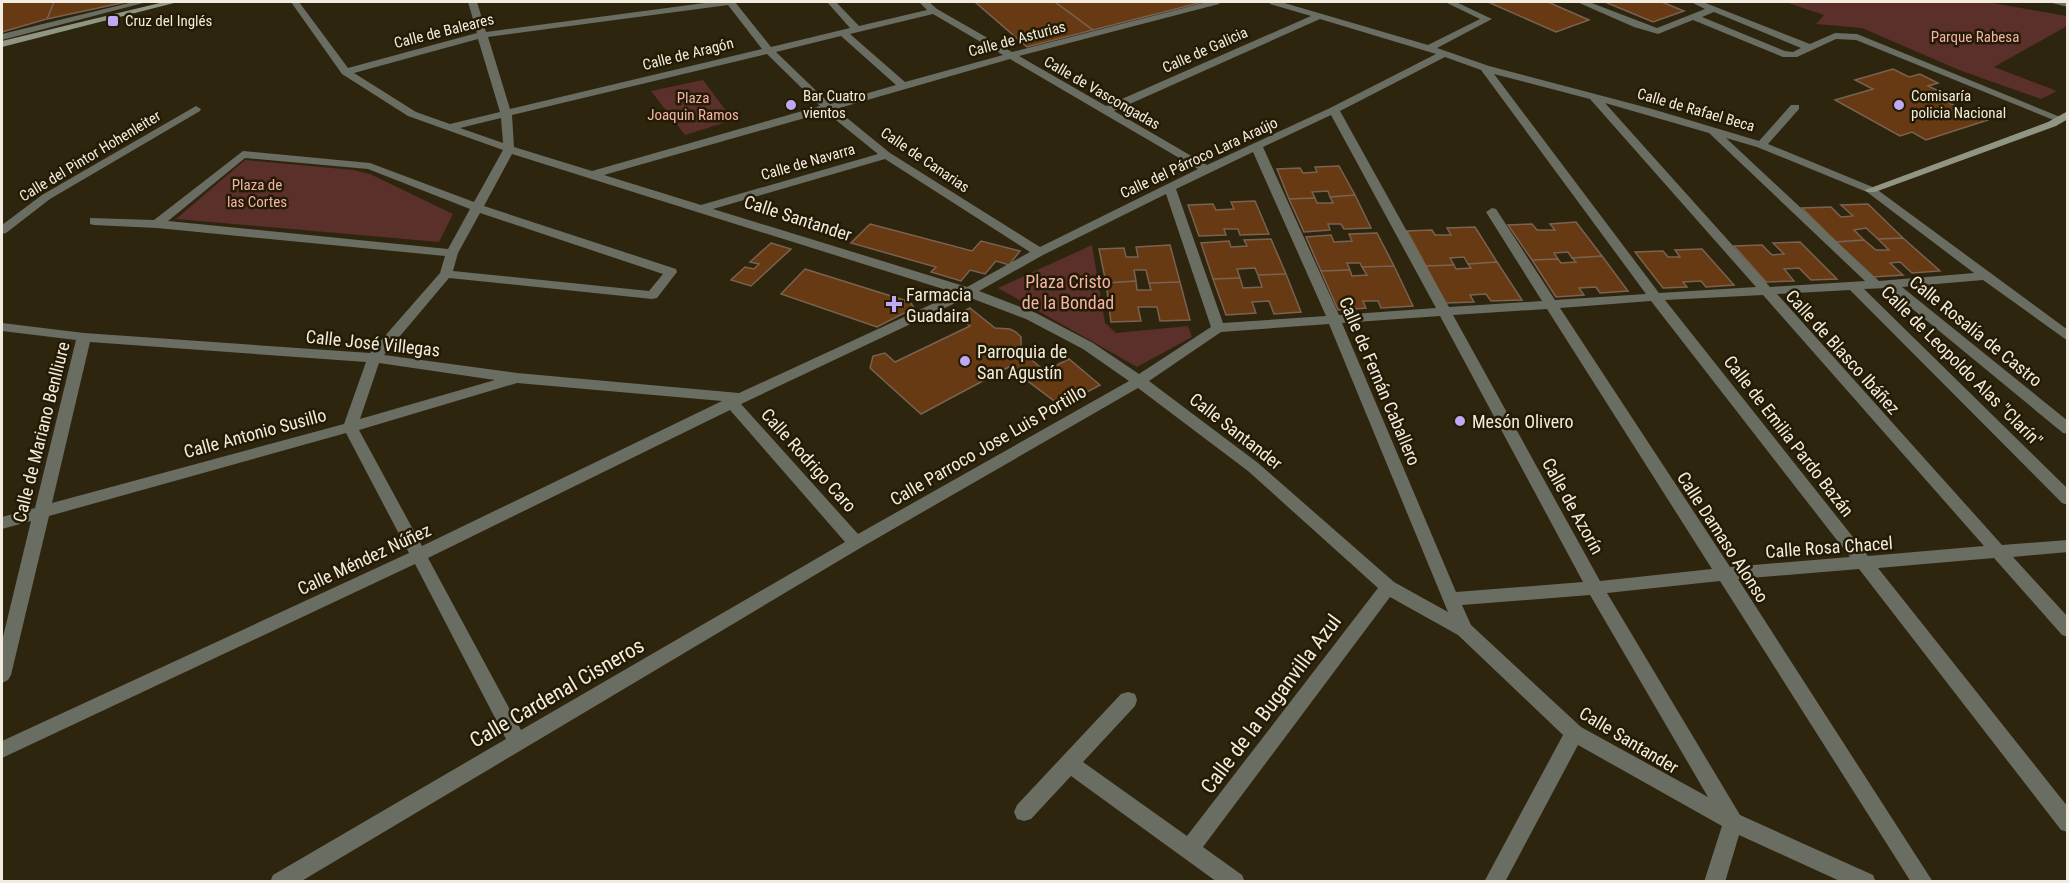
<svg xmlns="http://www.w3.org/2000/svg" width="2069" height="883" font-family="'Roboto Condensed',sans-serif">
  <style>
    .green { fill: #5b2f2a }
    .building { fill: #673a14; stroke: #796251; stroke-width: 1.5 }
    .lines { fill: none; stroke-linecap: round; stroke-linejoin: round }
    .street { fill: #6a6d62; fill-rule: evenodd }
    .secondary { fill: #919583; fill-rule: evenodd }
    .poi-dot { fill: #c0a8f4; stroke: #241b05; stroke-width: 2 }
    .labels { text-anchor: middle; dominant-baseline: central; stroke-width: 5; stroke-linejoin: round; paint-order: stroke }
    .far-poi-label { font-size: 15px; fill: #f2ecde; stroke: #241b05; text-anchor: start }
    .far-street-label { font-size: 15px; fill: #f2ecde; stroke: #241b05 }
    .far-park-label { font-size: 15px; fill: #f4b2a9; stroke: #241b05 }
    .street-label { font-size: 18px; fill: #f2ecde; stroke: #241b05 }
    .park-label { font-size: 18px; fill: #f4b2a9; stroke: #241b05 }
    .poi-label { font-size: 18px; fill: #f2ecde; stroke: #241b05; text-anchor: start }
    .near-street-label { font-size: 21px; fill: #f2ecde; stroke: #241b05 }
  </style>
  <rect width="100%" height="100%" fill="#2e250e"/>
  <path class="green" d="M1785,2H1986L2067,16V26L1994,67L2057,91L2041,99L1959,70L1862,28L1816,24L1824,15Z
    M703,80L733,120L685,135L651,91Z
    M245,160L353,170L370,174L453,214L439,242L176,219Z
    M1092,245L1105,323L1116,333L1188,326L1192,337L1137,367L998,288Z"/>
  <path class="building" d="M2,2H54L47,19L2,32Z
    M54,2H126L47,19Z
    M975,2H1055L1093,30L1027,47Z
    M1055,2H1203L1093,30Z
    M1488,2H1548L1589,20L1556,32Z
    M1605,2H1662L1684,11L1653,22Z
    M1893,69L1909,77L1920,74L1938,83L1928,86L1949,96L1940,99L1969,112L1977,110L1994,118L1926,140L1912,132L1900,136L1835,100L1873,89L1855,80Z
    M1339,166L1355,195L1330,197L1328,191L1312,192L1315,198L1289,199L1277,169L1300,168L1303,173L1317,172L1315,167Z
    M1355,195L1371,228L1344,229L1341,224H1328L1330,230L1304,232L1289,199L1315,198L1317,203H1333L1330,197Z
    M1255,201L1269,234L1240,235L1238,229H1224L1226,235L1199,236L1188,205L1213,204L1216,210L1234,209L1231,202Z
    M1868,204L1903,238L1878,239L1866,228L1854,230L1864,240L1836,242L1802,208L1831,207L1841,217L1853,216L1841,205Z
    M1576,222L1602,256L1572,258L1568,252L1554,253L1558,259L1532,260L1508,225L1532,224L1537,230H1555L1550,224Z
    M870,224L972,251L981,241L1020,251L1009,265L996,261L985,274L970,270L961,281L931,272L936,267L851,243Z
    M1475,227L1497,262L1468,264L1464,257L1450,258L1454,265L1426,266L1407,231L1432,230L1435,235H1451L1447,228Z
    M1377,233L1394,266L1362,267L1360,263H1347L1350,270L1321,271L1306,237L1331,235L1334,242L1352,241L1349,234Z
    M1903,238L1940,271L1912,273L1900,262L1890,263L1903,275L1872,277L1836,242L1864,240L1876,250H1889L1878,239Z
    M1271,239L1286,274L1258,275L1255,268L1237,269L1240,278L1213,279L1201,243L1229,241L1231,247L1247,246L1244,240Z
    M1800,242L1837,279L1811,280L1799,268L1784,269L1794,281L1766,282L1734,246L1762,245L1772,255L1784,254L1773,243Z
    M771,243L791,249L751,286L731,280L745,267L754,269L759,264L750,262Z
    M1170,245L1180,282L1149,283L1146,270H1134L1136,281L1106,283L1099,249L1124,248L1126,257H1138L1136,247Z
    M1702,249L1734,285L1706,287L1701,281L1683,282L1687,287L1663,288L1635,252L1663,251L1668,257H1680L1675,250Z
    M1602,256L1628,291L1600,293L1596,287L1579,288L1584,295L1556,297L1532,260L1558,259L1561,263L1576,262L1572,258Z
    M1497,262L1522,300L1491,301L1486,294L1470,295L1474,302L1445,303L1426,266L1454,265L1456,269L1471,268L1468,264Z
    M1394,266L1413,306L1381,308L1378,301H1363L1366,308L1338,310L1321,271L1350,270L1352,276L1367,275L1362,267Z
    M805,269L910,302L914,308L877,327L781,294Z
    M1286,274L1301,312L1274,314L1269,301L1252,302L1256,313L1226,315L1213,279L1240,278L1243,288L1262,287L1258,275Z
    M1136,281L1137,290H1151L1149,283L1180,282L1190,320L1160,321L1157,307H1138L1141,321L1111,322L1106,283Z
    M970,308L995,328L1010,329L1016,332L1021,337V351L1045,371L1069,359L1100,385L1061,406L1009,367L921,414L870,368L873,356L885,353L895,362L970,326L956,315Z"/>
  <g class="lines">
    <path class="street" d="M133,2H147L2,40V34Z
      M291,2H299L348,68L477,33L468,2H477L486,32L712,2H735L771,47L850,28L827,2H836L859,26L927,10L919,2H929L937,9L1012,52L1207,2H1220L1219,4L1019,56L1106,106L1311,16L1270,4L1269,2H1281L1428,45L1480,19L1445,2H1456L1492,19L1437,48L1489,66L1652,109L1759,141L1791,105H1799V109L1768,144L1875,188L2068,330V341L1983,280L1902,287L2068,421V434L2063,433L1887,288L1864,289L2068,489V505L2062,503L1850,290L1777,294L2002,545L2068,540V552L2013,557L2068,617V637L2062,635L1994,558L1878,568L2068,807V832L2061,830L1859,569L1738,579L1933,882H1911L1720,581L1607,593L1740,815L1873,875L1876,882H1842L1739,835L1725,882H1704L1722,826L1578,745L1505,882H1484L1563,735L1458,635L1390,597L1203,847L1242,875L1245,882H1217L1071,776L1031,819L1024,821L1017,819L1014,812L1017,805L1121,694L1128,692L1135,694L1137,700L1135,706L1083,762L1187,836L1378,588L1248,471L1138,388L862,547L300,882H270L273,875L506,739L415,564L2,758V741L409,553L346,433L49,516L11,675L8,680L2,683V641L31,521L2,529V517L35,508L76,340L2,331V323L84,333L370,353L440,273L445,256L157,228L94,225L90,224V218L154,220L243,151L370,163L474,202L503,150L408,116L342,74ZM728,5L762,49L510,109L488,37ZM933,14L1003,55L905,82L850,34ZM1320,19L1436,54L1330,108L1207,165L1114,111ZM841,36L896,85L830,104L776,52ZM478,39L500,112L450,124L416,112L354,73ZM767,54L820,106L592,171L514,147L512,115ZM1445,57L1481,70L1646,294L1555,300L1496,209L1492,208L1486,212L1542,301L1449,307L1340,111ZM1010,59L1198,169L1040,247L890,153L836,109ZM1494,74L1590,99L1756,287L1659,293ZM1605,103L1709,133L1865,281L1770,287ZM826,112L878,154L701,205L604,175ZM1331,115L1436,308L1339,315L1263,147ZM501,118L503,143L460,128ZM1726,138L1757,147L1867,192L1974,273L1879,281ZM1253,152L1326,316L1223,323L1176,189ZM512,154L956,293L739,393L517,373L384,355L449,278L652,299L657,298L677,272L676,269L484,206ZM245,158L368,169L470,209L448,249L168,221ZM885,159L1030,252L967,287L713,209ZM1166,194L1211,327L1139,374L1093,343L1036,313L979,291L1043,255ZM480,213L663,274L649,291L453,271L458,253ZM1763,295L1984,546L1868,556L1665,300ZM968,297L1026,319L1083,349L1129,381L858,534L741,404ZM1651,301L1850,557L1730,567L1560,308ZM1547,309L1712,569L1600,581L1453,315ZM1440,316L1583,582L1456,592L1342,323ZM1329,324L1448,612L1394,582L1258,463L1149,381L1221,332ZM90,342L366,362L344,424L52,503ZM379,363L495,380L360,419ZM517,383L722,401L422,546L359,430ZM730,410L845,542L521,730L428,558ZM1590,595L1708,797L1581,727L1471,625L1462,605Z
      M1577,2H1589L1657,28L1705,9L1691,2H1703L1810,44L1835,33L1857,34L2065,119L2064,121H2056L1856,40L1836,39L1797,57H1783L1693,20L1658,34L1634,27ZM1714,12L1801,48L1793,52L1785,51L1702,17Z
      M2048,2H2068V7Z
      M196,106L201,109L200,111L50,199L6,233L2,234V225L42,195Z"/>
    <path class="secondary" d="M164,2H178L2,47V41Z
      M2068,111V119L2056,126L1875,192H1867L1865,190L2048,122Z"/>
  </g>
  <g class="poi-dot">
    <rect x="107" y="15" width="12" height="12" rx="3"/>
    <circle cx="791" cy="105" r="6"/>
    <circle cx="1899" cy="105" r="6"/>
    <path d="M891 295h6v6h6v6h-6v6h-6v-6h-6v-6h6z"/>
    <circle cx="965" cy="361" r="6"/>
    <circle cx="1460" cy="421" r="6"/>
  </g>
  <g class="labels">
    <g class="far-poi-label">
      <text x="125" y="21">Cruz del Inglés</text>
      <text x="803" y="96">Bar Cuatro<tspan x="803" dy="17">vientos</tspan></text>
      <text x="1911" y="96">Comisaría<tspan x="1911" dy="17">policia Nacional</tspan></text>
    </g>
    <g class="far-street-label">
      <text transform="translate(444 31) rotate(-14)">Calle de Baleares</text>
      <text transform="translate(1017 39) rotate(-15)">Calle de Asturias</text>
      <text transform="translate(1205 50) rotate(-24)">Calle de Galicia</text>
      <text transform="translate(688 54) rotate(-14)">Calle de Aragón</text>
      <text transform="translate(1102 93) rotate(30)">Calle de Vascongadas</text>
      <text transform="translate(1696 110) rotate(16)">Calle de Rafael Beca</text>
      <text transform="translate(90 156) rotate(-31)">Calle del Pintor Hohenleiter</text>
      <text transform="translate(1199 158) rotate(-25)">Calle del Párroco Lara Araújo</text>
      <text transform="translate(925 160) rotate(34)">Calle de Canarias</text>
      <text transform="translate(808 162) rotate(-16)">Calle de Navarra</text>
    </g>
    <g class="far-park-label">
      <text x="1975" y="37">Parque Rabesa</text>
      <text x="693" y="98">Plaza<tspan x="693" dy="17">Joaquin Ramos</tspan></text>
      <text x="257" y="185">Plaza de<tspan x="257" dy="17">las Cortes</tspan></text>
    </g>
    <g class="street-label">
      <text transform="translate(798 218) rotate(18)">Calle Santander</text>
      <text transform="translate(1976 331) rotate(39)">Calle Rosalía de Castro</text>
      <text transform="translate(373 343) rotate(6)">Calle José Villegas</text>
      <text transform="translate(1843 352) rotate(48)">Calle de Blasco Ibáñez</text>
      <text transform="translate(1962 366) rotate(45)">Calle de Leopoldo Alas "Clarín"</text>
      <text transform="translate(1380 381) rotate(67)">Calle de Fernán Caballero</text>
      <text transform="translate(1236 431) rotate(38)">Calle Santander</text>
      <text transform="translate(41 432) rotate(-76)">Calle de Mariano Benlliure</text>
      <text transform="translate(255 433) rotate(-15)">Calle Antonio Susillo</text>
      <text transform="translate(1789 436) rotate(52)">Calle de Emilia Pardo Bazán</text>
      <text transform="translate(988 445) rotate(-30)">Calle Parroco Jose Luis Portillo</text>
      <text transform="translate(809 460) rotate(48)">Calle Rodrigo Caro</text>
      <text transform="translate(1573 506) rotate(61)">Calle de Azorín</text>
      <text transform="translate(1723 537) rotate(57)">Calle Damaso Alonso</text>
      <text transform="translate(1829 547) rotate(-4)">Calle Rosa Chacel</text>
      <text transform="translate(364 559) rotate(-25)">Calle Méndez Núñez</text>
      <text transform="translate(1629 740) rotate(31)">Calle Santander</text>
    </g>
    <g class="park-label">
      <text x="1068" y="281">Plaza Cristo<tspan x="1068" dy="21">de la Bondad</tspan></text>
    </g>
    <g class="poi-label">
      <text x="906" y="294">Farmacia<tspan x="906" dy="21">Guadaira</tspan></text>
      <text x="977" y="351">Parroquia de<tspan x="977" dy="21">San Agustín</tspan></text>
      <text x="1472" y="421">Mesón Olivero</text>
    </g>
    <g class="near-street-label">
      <text transform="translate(557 693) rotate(-30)">Calle Cardenal Cisneros</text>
      <text transform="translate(1271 704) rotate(-53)">Calle de la Buganvilla Azul</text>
    </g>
  </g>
  <rect width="2069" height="883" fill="none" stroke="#f2ecde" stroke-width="6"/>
</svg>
